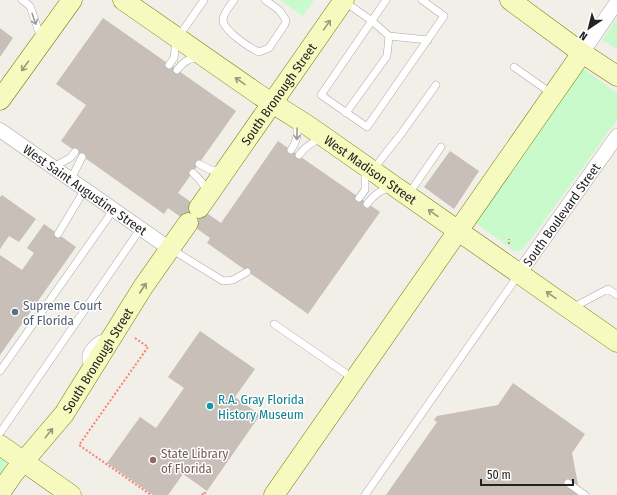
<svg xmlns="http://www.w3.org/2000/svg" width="617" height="495" font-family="'Fira Sans Condensed',sans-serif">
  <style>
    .park { fill: #c8facc }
    .building { fill: #c7bfb8 }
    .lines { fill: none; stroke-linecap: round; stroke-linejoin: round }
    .lane-casing { stroke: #a9a9a9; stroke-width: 8 }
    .street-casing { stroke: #a9a9a9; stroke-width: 15 }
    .secondary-casing { stroke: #707d05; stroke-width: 21 }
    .path { stroke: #fa8072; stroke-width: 2; stroke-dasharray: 2 2; stroke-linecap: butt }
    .lane { stroke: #fff; stroke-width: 7 }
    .street { stroke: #fff; stroke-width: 14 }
    .secondary { stroke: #f7fabf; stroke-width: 20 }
    .oneway { stroke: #9c9c9c }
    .oneway2 { stroke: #979978 }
    .service-dot { fill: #5c6f8a; stroke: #fff; stroke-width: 1.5 }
    .culture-dot { fill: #0f9aa8; stroke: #fff; stroke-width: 1.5 }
    .education-dot { fill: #8d6e63; stroke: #fff; stroke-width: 1.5 }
    .labels { text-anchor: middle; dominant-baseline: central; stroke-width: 3; stroke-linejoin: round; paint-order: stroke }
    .street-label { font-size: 13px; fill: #222; stroke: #fff }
    .service-label { font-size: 13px; fill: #4e5e75; stroke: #fff; text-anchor: start }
    .culture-label { font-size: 13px; fill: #0d838f; stroke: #fff; text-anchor: start }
    .education-label { font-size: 13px; fill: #785e54; stroke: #fff; text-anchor: start }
  </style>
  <rect width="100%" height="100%" fill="#f2efe9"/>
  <path class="park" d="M280,0H314L303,16Z
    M617,18V49L602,40Z
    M581,67L617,93V120L529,242L520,251H514L474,222Z
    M0,455L3,457L7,465L0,480Z"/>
  <path class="building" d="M103,18L236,111L178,193L221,223L278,141L380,212L308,314L207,243L210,238L168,208L164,214L61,141L86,105L56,84Z
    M0,28L13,38L0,57Z
    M450,151L479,171L454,209L424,187Z
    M2,195L36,219L19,242L9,236L0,249V197Z
    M44,224L76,247L0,355V255L22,270L34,253L27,248Z
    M200,331L255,369L235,397L260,415L207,491L183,474L168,495H153L107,463L140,417L156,428L184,388L168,377Z
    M513,383L585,434L572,453L580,495H386L437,422L434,420L437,416L498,405Z"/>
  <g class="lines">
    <g class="lane-casing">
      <path id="lane" d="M22,0L30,6L41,38
        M234,0C230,6 224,12 223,19C222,30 250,48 259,52L269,48L285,24L286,20L279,10L265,0
        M386,0L321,95L367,127L444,16L422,0
        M345,2L372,21L389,36L387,56L346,113
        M179,36L204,0
        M389,36L428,40
        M169,65L174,58L176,39
        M514,67L551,93
        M177,70C183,62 188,59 198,57
        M291,150C298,139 298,134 296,121
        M299,155C306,146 312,142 322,138
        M199,164L211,170H221
        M53,167L70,158L75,152
        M374,169L382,158L401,134L436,85
        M193,173C199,179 204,183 206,192
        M71,179L82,157
        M408,195L441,147
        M359,198L365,190V169
        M367,204C374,195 380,190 391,187
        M58,234L85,189
        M171,249L223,281L233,280L247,272
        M572,308L608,289L617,295
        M274,324L354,379
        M89,367C88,365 87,363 86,361C84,350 97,338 107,337
        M0,371L114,209
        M0,433L141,228
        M568,483L585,495
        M365,495L519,274"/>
    </g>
    <g class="street-casing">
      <g id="street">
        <path d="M582,53L617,2"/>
        <path id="s1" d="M0,130L170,249"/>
        <path id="s2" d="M519,274L617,136"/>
      </g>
    </g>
    <g class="secondary-casing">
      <g id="secondary">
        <path id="s3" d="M123,0L258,94L307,125L617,342"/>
        <path d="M510,0L582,53L617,76"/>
        <path d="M0,100L72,0"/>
        <path id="s4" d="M199,208L344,0"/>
        <path d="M0,445L71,495"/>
        <path id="s5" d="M0,493L13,474L64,414L143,287L188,223"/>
        <path d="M274,495L582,53"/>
      </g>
    </g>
    <path class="path" d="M509,244V239
      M135,338L148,347L79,445L151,495
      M202,495L204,492L207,495"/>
    <use href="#lane" class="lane"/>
    <use href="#street" class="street"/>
    <use href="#secondary" class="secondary"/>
  </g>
  <defs><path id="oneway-shaft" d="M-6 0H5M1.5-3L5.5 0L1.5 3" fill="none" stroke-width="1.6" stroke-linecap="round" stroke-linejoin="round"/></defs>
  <g class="oneway">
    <use href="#oneway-shaft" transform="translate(34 19) rotate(71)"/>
    <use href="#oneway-shaft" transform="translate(297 134) rotate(91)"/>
  </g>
  <g class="oneway2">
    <use href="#oneway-shaft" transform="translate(327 25) rotate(-55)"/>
    <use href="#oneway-shaft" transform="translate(25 66) rotate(126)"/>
    <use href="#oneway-shaft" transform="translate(240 81) rotate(-145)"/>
    <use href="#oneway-shaft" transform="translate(433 213) rotate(-145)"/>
    <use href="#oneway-shaft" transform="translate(143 288) rotate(-57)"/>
    <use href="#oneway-shaft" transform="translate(551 295) rotate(-145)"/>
    <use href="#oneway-shaft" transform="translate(49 433) rotate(-51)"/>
  </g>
  <circle class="service-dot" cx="15" cy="312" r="4"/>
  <circle class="culture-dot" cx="210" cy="406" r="4"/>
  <circle class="education-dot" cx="153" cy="460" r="4"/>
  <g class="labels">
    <g class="street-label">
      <text stroke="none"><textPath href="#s4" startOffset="139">South Bronough Street</textPath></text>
      <text stroke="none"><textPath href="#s3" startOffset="300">West Madison Street</textPath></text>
      <text stroke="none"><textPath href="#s1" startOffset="104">West Saint Augustine Street</textPath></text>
      <text stroke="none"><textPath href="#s2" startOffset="73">South Boulevard Street</textPath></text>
      <text stroke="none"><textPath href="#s5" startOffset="165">South Bronough Street</textPath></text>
    </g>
    <g class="service-label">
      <text x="23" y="305">Supreme Court<tspan x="23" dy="15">of Florida</tspan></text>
    </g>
    <g class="culture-label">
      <text x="218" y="399">R.A. Gray Florida<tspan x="218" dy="15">History Museum</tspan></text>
    </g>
    <g class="education-label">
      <text x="161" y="453">State Library<tspan x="161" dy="15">of Florida</tspan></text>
    </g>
  </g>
  <g transform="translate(589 28) rotate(215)" stroke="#ffffff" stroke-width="3" paint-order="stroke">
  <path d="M0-3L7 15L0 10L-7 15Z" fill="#222222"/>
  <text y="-6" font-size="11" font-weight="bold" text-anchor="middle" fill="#222222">N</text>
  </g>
  <path d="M481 479v6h92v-6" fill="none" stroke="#222222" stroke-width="2"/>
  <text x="487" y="479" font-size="12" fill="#222222" stroke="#ffffff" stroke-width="3" paint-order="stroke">50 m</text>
</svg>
